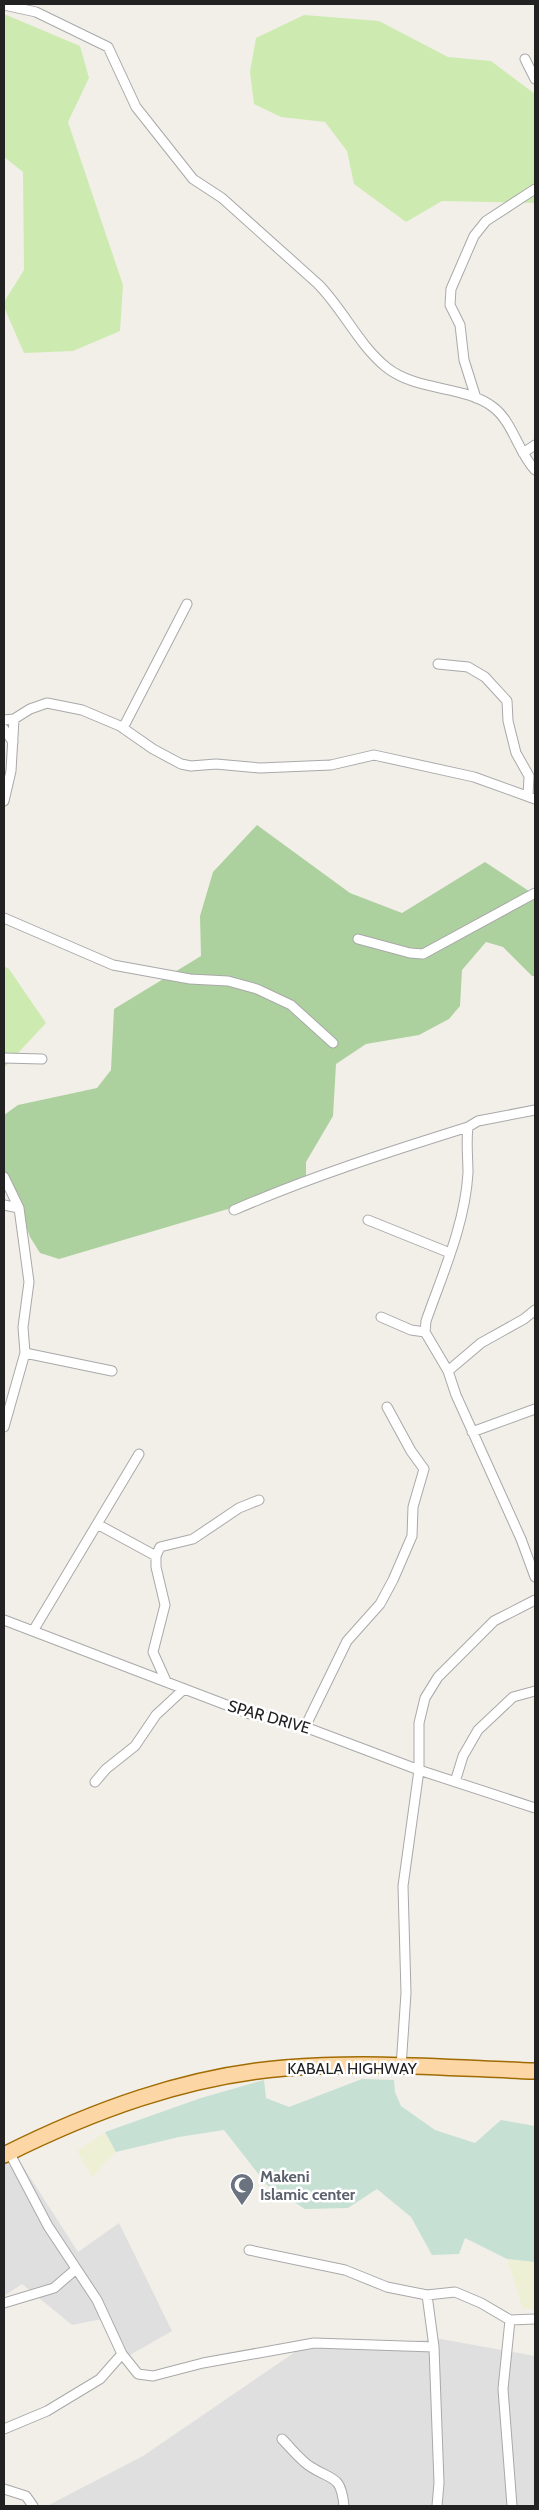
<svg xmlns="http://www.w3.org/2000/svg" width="539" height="2510" font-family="Cabin,sans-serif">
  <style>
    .residential { fill: #e0dfdf }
    .farmland { fill: #eef0d5 }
    .grass { fill: #cdebb0 }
    .forest { fill: #add19e }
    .wetland { fill: #c6e0d4 }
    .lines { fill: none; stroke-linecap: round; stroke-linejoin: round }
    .minor-casing { stroke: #a9a9a9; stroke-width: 11 }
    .primary-casing { stroke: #a06b00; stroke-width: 18 }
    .minor { stroke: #fff; stroke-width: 9 }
    .primary { stroke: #fcd6a4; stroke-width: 15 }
    .labels { text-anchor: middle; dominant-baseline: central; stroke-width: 5; stroke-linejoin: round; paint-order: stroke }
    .street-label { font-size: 16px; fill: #222; stroke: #fff }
    .worship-label { font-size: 16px; font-weight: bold; fill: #5b616d; stroke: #fff; text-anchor: start }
  </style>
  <rect width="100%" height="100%" fill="#f2efe9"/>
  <path class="residential" d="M10,2146L78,2252L119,2223L172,2331L123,2359L102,2319L72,2325L22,2284L4,2296V2149Z
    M441,2339L535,2356V2506H47L143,2456L298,2350Z"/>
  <path class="farmland" d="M105,2132L116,2152L92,2177L77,2151Z
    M507,2259L535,2262V2309H523Z"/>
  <path class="grass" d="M4,14L80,46L89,78L68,122L123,285L120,331L73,351L24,353L4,307V302L24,270L23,172L4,157Z
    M304,15L379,21L448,57L491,61L535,94V203L442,201L406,222L354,184L347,151L325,122L281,117L254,104L250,72L256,38Z
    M4,966L9,969L46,1023L4,1068Z"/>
  <path class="forest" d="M257,825L350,893L402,913L485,862L535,895V976H532L503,947L486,942L462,970L460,1006L449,1019L419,1035L366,1044L336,1064L333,1116L306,1162V1180L292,1190L59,1259L40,1253L30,1237L10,1182L4,1171V1115L18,1105L97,1088L111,1070L114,1009L201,956L200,916L213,872Z"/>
  <path class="wetland" d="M362,2079L394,2080L395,2092L401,2106L435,2130L475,2143L501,2120L535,2126V2262L507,2259L465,2238L459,2254L432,2255L411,2217L377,2189L348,2208L305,2209L267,2185L224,2130L179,2137L116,2152L105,2132L201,2098L264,2080L266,2098L289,2107Z"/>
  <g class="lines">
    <g class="minor-casing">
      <path id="minor" d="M4,5L36,12L108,47L136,107L193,179L222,198L318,284C343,309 358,344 386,367C417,392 464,385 493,407C513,422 518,452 535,470
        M525,59L535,79
        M476,398L464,360L460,325L450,305L451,289L474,236L486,221L535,189
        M523,453L535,445
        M438,664L468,667L485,677L507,701L508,721L516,753L529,776L528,796
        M4,720L14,719L30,709L47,703L82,710L120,726L153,749L181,764L191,766L216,764L260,768L331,765L374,755L474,777L535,799
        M123,728L187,604
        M4,729L13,742
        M4,801L11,771L14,719
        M4,918L113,965L190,979L228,981L257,989L291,1005L333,1043
        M358,939L410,953L423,954L535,893
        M4,1058L42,1059
        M535,1110L478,1121L468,1127C466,1143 468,1158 468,1173C465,1224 443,1273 426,1321L425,1332L448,1371L456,1395L521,1539L535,1577
        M4,1177L19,1208L29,1282L23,1327L25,1353L4,1427
        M4,1205L19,1208
        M234,1210C310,1177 388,1152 468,1127
        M368,1220L450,1253
        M381,1317L411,1330L425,1332
        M25,1353L112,1371
        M448,1371L481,1343L524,1319L535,1310
        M472,1432L535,1409
        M97,1524L156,1556
        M4,1620L250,1714L305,1727L419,1770L535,1808
        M33,1631L139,1454
        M166,1681L153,1652L165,1605L156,1567V1556L160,1547L193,1539L239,1508L259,1500
        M305,1727L347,1641L380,1604L393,1580L412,1536L413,1507L424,1469L411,1451L387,1407
        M95,1782L106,1769L135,1746L156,1715L184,1689
        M455,1782L463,1756L478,1730L513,1697L535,1691
        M401,2067L406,1993L403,1886L419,1770V1723L425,1698L438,1677L494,1621L535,1600
        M9,2152L48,2226L97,2300L122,2354L138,2374L153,2376L203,2363L314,2343L434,2347
        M249,2250L345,2270L387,2287L427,2295L455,2292L481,2303L510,2320
        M427,2295L434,2347L439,2483L437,2506
        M4,2303L54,2288L76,2269
        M4,2429L47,2411L100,2379L122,2354
        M282,2439C291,2448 301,2461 311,2467C333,2481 341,2475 344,2506
        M4,2489L26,2496L33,2506
        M512,2506L503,2389L510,2320L535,2319"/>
    </g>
    <g class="primary-casing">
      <path id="primary" d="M4,2155C92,2111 186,2076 285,2068C368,2061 452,2068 535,2071"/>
    </g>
    <use href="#minor" class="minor"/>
    <use href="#primary" class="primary"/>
  </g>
  <defs>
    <g id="mosque-pin" transform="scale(1.25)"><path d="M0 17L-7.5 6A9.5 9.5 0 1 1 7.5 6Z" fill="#6b7280" stroke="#fff"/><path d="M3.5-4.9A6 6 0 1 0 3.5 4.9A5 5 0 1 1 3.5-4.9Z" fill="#fff"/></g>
  </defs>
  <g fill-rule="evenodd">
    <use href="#mosque-pin" x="242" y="2185"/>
  </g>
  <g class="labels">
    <g class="street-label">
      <text transform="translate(269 1717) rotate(16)">SPAR DRIVE</text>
      <text x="352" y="2068">KABALA HIGHWAY</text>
    </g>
    <g class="worship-label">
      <text x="260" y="2176">Makeni<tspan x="260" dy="18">Islamic center</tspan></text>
    </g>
  </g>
  <rect width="539" height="2510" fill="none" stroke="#222222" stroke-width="10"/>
</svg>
